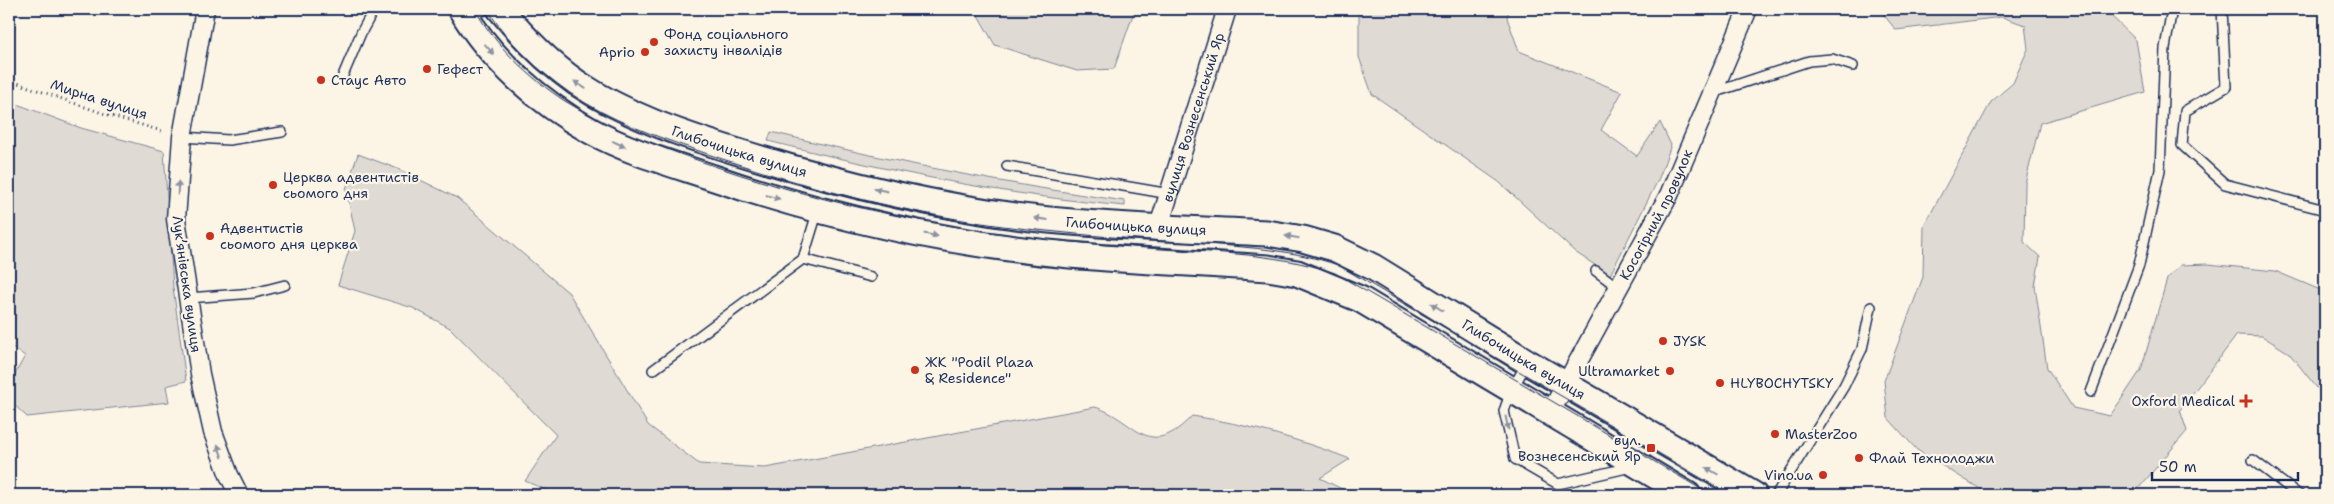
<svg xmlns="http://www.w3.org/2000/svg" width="2334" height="504" font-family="'Shantell Sans',sans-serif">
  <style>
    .green { fill: #dfdbd4; stroke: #7d8599 }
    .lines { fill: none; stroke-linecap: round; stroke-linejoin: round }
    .lane-casing { stroke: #1b2f5e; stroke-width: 12 }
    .street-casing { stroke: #1b2f5e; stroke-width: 21 }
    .secondary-casing { stroke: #1b2f5e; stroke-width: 29 }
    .path { stroke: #1b2f5e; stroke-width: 3; stroke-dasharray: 1 4; stroke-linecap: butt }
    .lane { stroke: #fcf5e5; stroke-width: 9 }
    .street { stroke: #fcf5e5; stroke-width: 18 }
    .secondary { stroke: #fcf5e5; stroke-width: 25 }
    .tram { stroke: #1b2f5e; stroke-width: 1 }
    .oneway { fill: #8c92a2 }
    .poi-dot { fill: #c8321e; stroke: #fcf5e5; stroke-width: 2 }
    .labels { text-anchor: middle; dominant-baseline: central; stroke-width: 4.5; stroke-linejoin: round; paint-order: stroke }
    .poi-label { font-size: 14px; fill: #1b2f5e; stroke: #fcf5e5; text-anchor: start }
    .street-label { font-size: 14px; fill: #1b2f5e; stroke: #fcf5e5 }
  </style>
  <rect width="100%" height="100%" fill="#fcf5e5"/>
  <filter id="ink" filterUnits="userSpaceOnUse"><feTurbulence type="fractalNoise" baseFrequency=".02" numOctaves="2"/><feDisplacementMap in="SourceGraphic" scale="10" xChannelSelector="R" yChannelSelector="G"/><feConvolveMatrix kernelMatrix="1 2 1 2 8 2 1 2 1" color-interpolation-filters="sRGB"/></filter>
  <g filter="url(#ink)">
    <path class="green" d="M970,9H1135L1114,69L1077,71L995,45L975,10Z
      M1359,9H1509L1507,18L1519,51L1622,92L1601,130L1637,156L1660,122L1671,145L1659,178L1610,275L1575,252L1499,182L1372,94L1359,57Z
      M1879,9H2104L2136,40L2145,92L2040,123L2025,184L2024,242L2040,257L2035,286L2047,368L2073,408L2110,416L2141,370L2167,279L2180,265L2208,264L2275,271L2325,292V398L2289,353L2262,336L2237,335L2180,410L2187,431L2133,495H1990L1917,450L1888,418L1884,381L1923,277L1924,226L1991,102L2013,83L2028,49L2025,25L2002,17L1896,30Z
      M9,101L81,128L164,151L173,287L186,381L166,386L169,402L27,417L9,400V385L25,356L9,345Z
      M771,132C890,161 1003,184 1125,201V206C1002,195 888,171 768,141Z
      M358,154L398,169L457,198L569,293L648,425L699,464L765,468L1095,407C1136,419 1147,463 1192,416C1247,424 1298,439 1350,459L1320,478L1354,495H558L525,481L556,435L450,328L413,308L338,285L355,231L346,189Z"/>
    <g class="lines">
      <g class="lane-casing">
        <path id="lane" d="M2222,9L2226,87L2185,111L2182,145L2225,184L2325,210
          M468,18L486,9
          M342,78L361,33L374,9
          M1712,93L1809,61L1832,59L1853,66
          M182,137L229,140L282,132
          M1007,166L1170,194
          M803,259L871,277
          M1596,271L1619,288
          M188,298L254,293L285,285
          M1527,363L1511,391L1504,411L1515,459L1558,484L1631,467
          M653,370L803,259L818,210
          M2091,392L2139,265L2160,170L2165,48L2172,9
          M2253,460L2299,495
          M1776,495L1844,386L1862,349L1871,307"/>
      </g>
      <g class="street-casing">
        <g id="street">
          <path d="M205,9L182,137L176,219L200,374L213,432L229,475L239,495"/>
          <path id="s1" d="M1159,226L1227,9"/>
          <path id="s2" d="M1550,413L1669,195L1748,9"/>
        </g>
      </g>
      <g class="secondary-casing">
        <g id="secondary">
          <path d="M461,9C491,60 539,102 591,131C629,152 673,164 714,178C829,217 949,244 1070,255C1136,261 1202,263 1268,268L1297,273L1360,299L1688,495"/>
          <path id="s3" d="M500,9C523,37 547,62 577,83C625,115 681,134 735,151C837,183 943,209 1049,220C1121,227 1194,229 1267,233L1303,239L1334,248L1373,267L1527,362L1754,495"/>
        </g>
      </g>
      <path class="path" d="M9,80L102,113L165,132"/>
      <use href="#lane" class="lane"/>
      <use href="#street" class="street"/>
      <use href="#secondary" class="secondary"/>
      <path class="tram" d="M475,9C494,45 531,79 565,101C607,127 651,144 697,160C809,200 927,226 1045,239C1095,245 1144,248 1194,251C1243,254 1289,257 1335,273L1711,495
        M487,9C509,43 536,69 570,93C609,120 655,136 699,151C811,190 929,220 1047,231C1100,237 1154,240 1207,244C1254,248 1293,250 1338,265L1730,495"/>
    </g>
    <defs><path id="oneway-solid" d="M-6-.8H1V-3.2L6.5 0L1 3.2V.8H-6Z" transform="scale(1.25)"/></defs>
    <g class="oneway">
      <use href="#oneway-solid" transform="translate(489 49) rotate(49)"/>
      <use href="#oneway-solid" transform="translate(580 85) rotate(-147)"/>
      <use href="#oneway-solid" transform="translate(619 144) rotate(24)"/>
      <use href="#oneway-solid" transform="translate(178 188) rotate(-87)"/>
      <use href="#oneway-solid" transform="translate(881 190) rotate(-168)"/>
      <use href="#oneway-solid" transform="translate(773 197) rotate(16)"/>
      <use href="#oneway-solid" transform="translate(1041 219) rotate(-172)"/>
      <use href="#oneway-solid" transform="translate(931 235) rotate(11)"/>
      <use href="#oneway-solid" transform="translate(1292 237) rotate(-171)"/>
      <use href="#oneway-solid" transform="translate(1437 307) rotate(-148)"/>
      <use href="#oneway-solid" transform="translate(1507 423) rotate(78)"/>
      <use href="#oneway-solid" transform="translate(220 451) rotate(-110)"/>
      <use href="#oneway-solid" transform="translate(1712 471) rotate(-150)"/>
    </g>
  </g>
  <g class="poi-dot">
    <circle cx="654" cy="42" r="5"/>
    <circle cx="645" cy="52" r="5"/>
    <circle cx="427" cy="69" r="5"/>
    <circle cx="321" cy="80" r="5"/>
    <circle cx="273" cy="185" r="5"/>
    <circle cx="210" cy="236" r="5"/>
    <circle cx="1663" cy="341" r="5"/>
    <circle cx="915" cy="370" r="5"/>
    <circle cx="1670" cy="371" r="5"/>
    <circle cx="1720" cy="383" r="5"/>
    <path d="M2243.5 393.5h5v5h5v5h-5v5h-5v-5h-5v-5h5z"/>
    <circle cx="1775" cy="434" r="5"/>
    <rect x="1646" y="443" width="10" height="10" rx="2.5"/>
    <circle cx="1859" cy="458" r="5"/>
    <circle cx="1823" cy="475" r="5"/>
  </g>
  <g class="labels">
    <g class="poi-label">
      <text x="664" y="34">Фонд соціального<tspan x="664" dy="16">захисту інвалідів</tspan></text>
      <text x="635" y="52" text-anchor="end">Aprio</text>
      <text x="437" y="69">Гефест</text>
      <text x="331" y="80">Стаус Авто</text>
      <text x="283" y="177">Церква адвентистів<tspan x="283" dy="16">сьомого дня</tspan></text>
      <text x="220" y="228">Адвентистів<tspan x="220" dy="16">сьомого дня церква</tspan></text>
      <text x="1673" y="341">JYSK</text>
      <text x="925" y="362">ЖК "Podil Plaza<tspan x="925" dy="16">&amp; Residence"</tspan></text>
      <text x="1660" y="371" text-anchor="end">Ultramarket</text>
      <text x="1730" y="383">HLYBOCHYTSKY</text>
      <text x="2235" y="401" text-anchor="end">Oxford Medical</text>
      <text x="1785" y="434">MasterZoo</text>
      <text x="1641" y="440" text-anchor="end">вул.<tspan x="1641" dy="16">Вознесенський Яр</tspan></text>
      <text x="1869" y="458">Флай Технолоджи</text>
      <text x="1813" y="475" text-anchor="end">Vino.ua</text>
    </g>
    <g class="street-label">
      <text transform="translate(99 99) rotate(18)">Мирна вулиця</text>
      <text stroke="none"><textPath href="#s1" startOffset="114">вулиця Вознесенський Яр</textPath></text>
      <text stroke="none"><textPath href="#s3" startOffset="284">Глибочицька вулиця</textPath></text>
      <text stroke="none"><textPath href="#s2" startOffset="225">Косогірний провулок</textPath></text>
      <text stroke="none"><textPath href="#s3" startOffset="689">Глибочицька вулиця</textPath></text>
      <text transform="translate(187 284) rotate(82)">Лукʼянівська вулиця</text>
      <text stroke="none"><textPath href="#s3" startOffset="1109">Глибочицька вулиця</textPath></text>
    </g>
  </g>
  <rect width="2334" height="504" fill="none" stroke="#fcf5e5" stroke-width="30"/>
  <rect x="15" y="15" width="2304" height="474" fill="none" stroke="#1b2f5e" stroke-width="2" filter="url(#ink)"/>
  <path d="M2152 472v8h146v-8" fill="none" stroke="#1b2f5e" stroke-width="2.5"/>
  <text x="2159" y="472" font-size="15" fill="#1b2f5e" stroke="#fcf5e5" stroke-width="4" paint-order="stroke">50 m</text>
</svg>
